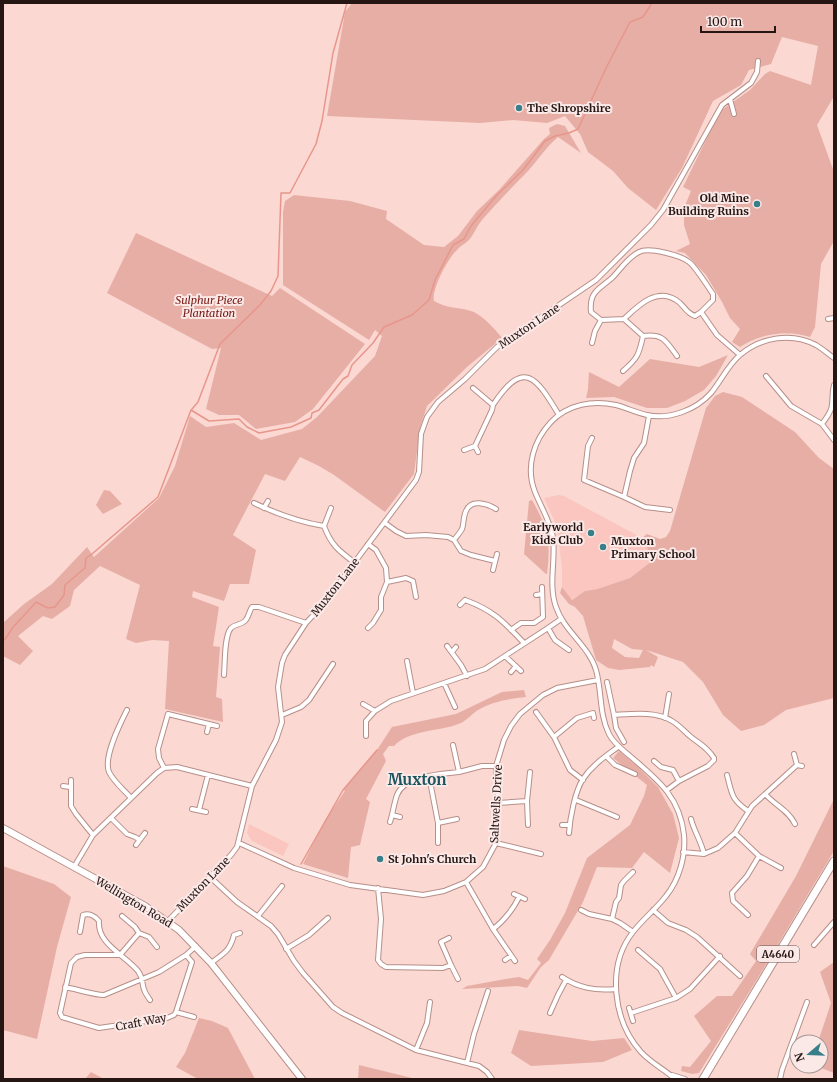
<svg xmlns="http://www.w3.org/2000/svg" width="837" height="1082" font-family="Merriweather,serif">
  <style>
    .built { fill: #fac6bf }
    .green { fill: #e7aea6; fill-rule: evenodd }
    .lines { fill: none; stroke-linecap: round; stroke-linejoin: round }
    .stream { stroke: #e8968b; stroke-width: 1.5 }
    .street-casing { stroke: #b78f89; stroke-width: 6 }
    .secondary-casing { stroke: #b78f89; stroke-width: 8 }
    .primary-casing { stroke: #b78f89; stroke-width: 9 }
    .street { stroke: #fff; stroke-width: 4 }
    .secondary { stroke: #fff; stroke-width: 6 }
    .primary { stroke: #fff; stroke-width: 7 }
    .poi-dot { fill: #387f89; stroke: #fbe9e7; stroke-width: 1.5 }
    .labels { text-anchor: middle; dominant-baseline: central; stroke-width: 4; stroke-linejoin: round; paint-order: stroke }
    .shield { fill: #fbe9e7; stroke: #655553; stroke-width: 1 }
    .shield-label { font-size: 10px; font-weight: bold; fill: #251614 }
    .poi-label { font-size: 11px; font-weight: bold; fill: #251614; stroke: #fbe9e7; text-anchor: start }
    .park-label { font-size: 11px; font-style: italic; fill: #771814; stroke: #fbe9e7 }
    .street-label { font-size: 11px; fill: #251614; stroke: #fbe9e7 }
    .district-label { font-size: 15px; font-weight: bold; fill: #1b555d; stroke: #fbe9e7 }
  </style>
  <rect width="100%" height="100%" fill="#fbd8d2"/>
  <path class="built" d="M559,495L564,496L642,538L652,556V562L630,578L596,589L585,591L571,600L562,587V568L558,536L555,522L544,498Z
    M249,824L289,844L283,856L252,841L247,833Z"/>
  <path class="green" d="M352,3H834V98H833L817,125L834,172V241L821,264L815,327L810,337C787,329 759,334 740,347L732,342L740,329L730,318L722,302L706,275L685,253L676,251L690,244L684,225V208L691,191L683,187L720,111L750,90L765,74L770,71L811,85L818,46L782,37L771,64L749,70L741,85L713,101L682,168L656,210L628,188L613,171L588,152L580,134L565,116L547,123L513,120L480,123L327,116L345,12Z
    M557,124L565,126L581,153L558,137C545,148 539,159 528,171C512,187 497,203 482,220C477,226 474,234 469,240C465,244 460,246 457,250C448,258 431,290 434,301C447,309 462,307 474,312C485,318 495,329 502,338L467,367L427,406L420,428L414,474L385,512L334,475L319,466L300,457L285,481L265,474L233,535L256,550L249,584H230L224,601L193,591L192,597L219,607L213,646L220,647L216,697L222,699L223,722L165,709L169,641L152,640L136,643L126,639L140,585L100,566L74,590L70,606L52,619L43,616L18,636L33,651L20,665L3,656V623L24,604L52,584L87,547L94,557L159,498L175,466L190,416L206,427L234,423L261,440L302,429L317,417L375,356L382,336L375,330L369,340L283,285V212L285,201L294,195L350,201L387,211L386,219L424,245L444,247L458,236L477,211L499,190L544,139L550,134L549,128Z
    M136,233L272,296L280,288L365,344L313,409L295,422L256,429L239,415H219L206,409L221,348L212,349L107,293Z
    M728,355L716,376L704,390L685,401L667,408H647L614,397L586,398L588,389L589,372L619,387L650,359L699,367Z
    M723,392L742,397L795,432L819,458L834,469V698L786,710L764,725L741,731L723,715L703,682L683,662L646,650L658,657L654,667L651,665L650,667L619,670L608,668L596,660L583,616L575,607L569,604L560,593L562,587L572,600L585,591L597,589L630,578L651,562V556L642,538L647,534L660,539L666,537L670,531L706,408L715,396ZM614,639L632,649L643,650L639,658L625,657L612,648Z
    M104,490L110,491L122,504L103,514L96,505Z
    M532,500C548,528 551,542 547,574H546L524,554L529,501Z
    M524,690L526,697C509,699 493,701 478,710C472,714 467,720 461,723C440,732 410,729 394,746H389L383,754L386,761L366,799L370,802L360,845L351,847L348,878L303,864L325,820L345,791L343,790L377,750L392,727L456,714L502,692Z
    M619,751L637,766L658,787L673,814L679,838L670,873L644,852L632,868L597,867L583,902L549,960L541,967L527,988L518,986L462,989L467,986L512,978L519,977L528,980L541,963L537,959L550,940L565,913L587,858L630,825L644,796L647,785L613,758Z
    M834,799V851L759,976L699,1073L692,1074L681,1071L682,1066L690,1067L711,1041L694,1016L717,996H732L756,961L750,954L796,876Z
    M3,866L54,884L71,897L57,947L37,1039L3,1030Z
    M834,962V1073L816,1066H821V1042H818L831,1003L820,972Z
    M199,1018L212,1021L228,1028L255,1079H198L176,1067L185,1053Z
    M519,1030L592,1041L624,1038L632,1050L603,1062L531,1066L511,1053Z
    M359,1065L416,1079H358Z
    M91,1072L104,1079H85Z"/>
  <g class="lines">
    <path class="stream" d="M192,409L198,402L220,344L260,305L271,291L278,276L281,193H290L316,144L322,121L333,53L347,3
      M3,641C8,637 10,630 14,626C22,618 29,610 36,602L48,608L55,607L64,595L65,585L85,568L86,558L92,554L158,497L191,410L209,421L239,419L247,427L259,433L291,427L311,418L312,413L319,410L343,379L348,376L352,365L373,343L384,327L412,315L429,300L435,280L453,245L464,239L471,226L497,195L523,170L545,141L555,136L569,133L578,129L607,66L630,22L643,17L652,3
      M301,864L343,790L377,750"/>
    <g class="street-casing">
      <path id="street" d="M730,99L734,114
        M624,319C638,306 656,287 676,300C685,305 684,312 695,316L701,312
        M828,319L834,318
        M601,320L591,312C589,292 598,290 612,278C620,270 628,257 639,252C649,247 680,255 689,262C695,266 708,287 713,294V300L701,312L717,335L740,355
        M643,336C663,333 666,341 677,356
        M592,343L595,331L601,320L624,319L643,336C639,355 637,359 623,371
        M766,376L791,406L822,424
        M834,385C832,392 833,397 832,404C832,412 826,418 822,424L834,440
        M473,388L493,405C524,358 536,377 559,415
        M592,438L588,446L584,480L624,497L630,471L634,458L644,443L649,416
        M475,446L478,452
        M464,450L475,446L492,410L493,405
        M624,497L645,507L670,510
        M254,503C277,514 299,522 324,526L331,508
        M264,508L268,501
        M385,523L396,531L406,536L426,535L448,537L454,540C456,537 460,533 462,529C464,524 463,517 466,511C471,498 488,504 496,509
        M324,526C331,545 339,551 355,563
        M454,540L461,551L471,555L495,561
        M493,570L497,554
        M387,582L406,578L413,581L416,597
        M536,595L542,594
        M465,600C493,610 504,622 524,643
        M460,605L465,600
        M368,628L373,623L381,610V597L387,582L386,568L376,550L368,544
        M548,628L561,619
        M511,630L521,623H534L543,617L542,587
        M447,646L461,665L467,676
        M452,652L456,647
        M505,656L521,671
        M407,661L413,693
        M511,672L516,666
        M224,675C225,664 224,636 231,628C235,624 241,625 245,621C249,617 249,611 252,607H259L306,623
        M607,682L614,715C632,714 656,711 672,721C679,725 685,732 691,737C701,745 706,746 714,758V760L708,766L679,781L667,790
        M444,683L455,707
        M363,704L375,711
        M127,710C120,724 103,757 109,772C114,782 124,790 131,798
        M536,712L554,737L570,770L583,780
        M282,715L301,707L309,700L333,664
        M614,715L616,728L624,742
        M665,718L669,694
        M207,732L209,724
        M366,736V721L375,711L391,701L485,669L548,628L555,640L569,650
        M554,737L577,718L593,713L594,718
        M794,754L797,765L802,766
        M606,756L615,765L635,774
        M654,761L661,767L673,770L679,781
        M164,768L159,758L158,749L168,714L217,726
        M459,772L482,766H496
        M727,775C732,794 731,799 748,811
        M429,776L438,823V843
        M71,780V806L76,814L93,835
        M63,786L70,787
        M765,794C776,806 788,810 795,824
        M576,800L617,817
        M527,801L530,772
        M498,803L527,801L528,825
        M192,809L206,812
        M199,810L208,775
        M392,815L400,817
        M111,818L127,834L135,837L140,840
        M691,819C694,831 701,841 704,854
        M390,822C393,813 394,803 397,795C405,775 442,774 459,772L453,745
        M438,823L457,819
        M562,825H570
        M569,833C570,818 575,791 583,779C592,765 606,756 618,747
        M735,833L759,856L781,868
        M239,843L294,868L350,885L423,895L444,891L466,882L483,867L496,843L498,803L496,766L504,740L511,726L520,714L543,695L557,688L598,680
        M496,843L541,854
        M136,845L145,833
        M683,852L704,854L718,848L735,833L752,806L797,765
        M74,867L93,835L157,773L164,768L177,767L252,786
        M210,877L237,902L271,926L278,934L294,961L303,973L333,1007L342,1013L416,1050L479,1066L487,1072L492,1079
        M466,882L493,929
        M378,888L381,919L378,960L381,964L386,967L443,968L451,965L441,942L449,938
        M514,894L525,899
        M581,910L589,914L612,919L616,902L619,898L621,885L624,881L633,872
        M653,910L668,923L686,930L697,937L740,976
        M748,915L733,901L732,893L747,876L759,856
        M122,916L135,927L139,933L149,937L157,947
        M258,916L282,886
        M612,919L620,923L633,932
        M168,921L231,855L237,847L252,786L276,740L282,722L278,687L282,663L285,655L306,623L322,606L416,480L419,472L421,434L427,417L438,402L465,379L497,347L596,280L651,225L663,210L722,105L751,83L757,72L758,61
        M80,932L83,915C89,913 95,916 99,921C97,944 125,955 138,971C144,979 141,984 145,992C146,994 148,997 150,1000
        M814,945L834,922
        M286,949L309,935L328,918
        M638,950L660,969L676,998
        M120,955H85L77,957L71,963L60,1013L62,1017L99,1028L167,1018L174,1015L176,1012L192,962L186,955L196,946
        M120,955L139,933
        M505,960L511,956
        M515,961L493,929C503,922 514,908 519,897
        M211,963C224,953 230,951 234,935L240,933
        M451,965L458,979
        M562,977C579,988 595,991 616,989
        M65,987C76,989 94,995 104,995L159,972L186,955
        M629,1008L633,1021
        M176,1012L194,1017
        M550,1013L558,995L566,980
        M631,1013L676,998L690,989L720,956
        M416,1050L427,1023L430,1002
        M467,1063L474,1034L488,991
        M672,1075L685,1079
        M675,1079C664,1069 651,1063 641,1052C613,1021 606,966 633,932C643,919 656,909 666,896C679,880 686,856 684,835C680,797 658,780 631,757C623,750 614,744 609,734C599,714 602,691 596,670C589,646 564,631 556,607C548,584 556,560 553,537C550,521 541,507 535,492C525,467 534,440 551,422C568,404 593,400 616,405C627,408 637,413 647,415C669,420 696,410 711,393C721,381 728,365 740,355C761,337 792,332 816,345C823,349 828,354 834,358
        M780,1079L782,1070L807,1002"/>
    </g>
    <g class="secondary-casing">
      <path id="secondary" d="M3,828L145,906L179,930L211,963L302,1079"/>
    </g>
    <g class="primary-casing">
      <path id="primary" d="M703,1079L834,861"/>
    </g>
    <use href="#street" class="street"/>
    <use href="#secondary" class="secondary"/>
    <use href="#primary" class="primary"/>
  </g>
  <g class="poi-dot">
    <circle cx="519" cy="108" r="4"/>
    <circle cx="757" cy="204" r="4"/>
    <circle cx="591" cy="533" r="4"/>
    <circle cx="603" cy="547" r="4"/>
    <circle cx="380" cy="859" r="4"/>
  </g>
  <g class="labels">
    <rect class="shield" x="757" y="946" width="42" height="16" rx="3"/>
    <g class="shield-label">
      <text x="778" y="954">A4640</text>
    </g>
    <g class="poi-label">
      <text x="527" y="108">The Shropshire</text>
      <text x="749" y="198" text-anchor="end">Old Mine<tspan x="749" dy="13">Building Ruins</tspan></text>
      <text x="583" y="527" text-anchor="end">Earlyworld<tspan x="583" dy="13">Kids Club</tspan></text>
      <text x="611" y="541">Muxton<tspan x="611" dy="13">Primary School</tspan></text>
      <text x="388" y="859">St John's Church</text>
    </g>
    <g class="park-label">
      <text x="209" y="300">Sulphur Piece<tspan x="209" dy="13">Plantation</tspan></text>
    </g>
    <g class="street-label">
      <text transform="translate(529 326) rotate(-34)">Muxton Lane</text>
      <text transform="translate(335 587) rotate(-52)">Muxton Lane</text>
      <text transform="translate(496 804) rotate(-87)">Saltwells Drive</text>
      <text transform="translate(203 884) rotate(-46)">Muxton Lane</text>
      <text transform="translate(134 902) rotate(31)">Wellington Road</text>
      <text transform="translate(141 1022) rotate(-11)">Craft Way</text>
    </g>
    <g class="district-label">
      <text x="417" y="779">Muxton</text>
    </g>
  </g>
  <rect width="837" height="1082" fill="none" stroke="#251614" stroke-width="8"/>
  <g transform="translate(809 1054) rotate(251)"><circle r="19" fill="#fbe9e7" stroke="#a59593"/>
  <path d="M0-3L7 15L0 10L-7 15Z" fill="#387f89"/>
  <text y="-6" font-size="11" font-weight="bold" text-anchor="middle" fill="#251614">N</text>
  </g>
  <path d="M701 26v6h74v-6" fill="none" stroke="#251614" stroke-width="2"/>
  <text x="707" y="26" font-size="12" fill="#251614" stroke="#fbe9e7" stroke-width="3" paint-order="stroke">100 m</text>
</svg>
